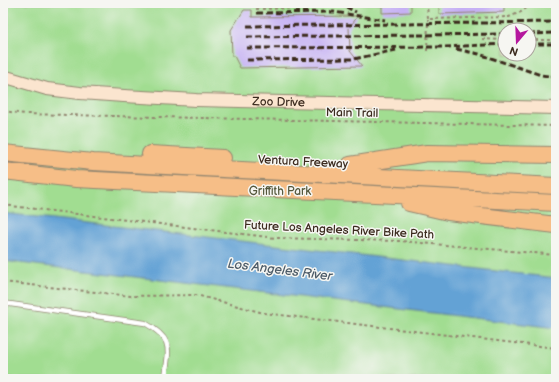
<svg xmlns="http://www.w3.org/2000/svg" width="559" height="382" font-family="'Balsamiq Sans',sans-serif">
  <style>
    .green { fill: #a1dd91; stroke: #6e8458; fill-rule: evenodd }
    .water { fill: #64a2d5; stroke: #50667a }
    .building { fill: #c1aaf4 }
    .lines { fill: none; stroke-linecap: round; stroke-linejoin: round }
    .lane-casing { stroke: #928670; stroke-width: 6 }
    .secondary-casing { stroke: #928670; stroke-width: 14 }
    .highway-casing { stroke: #928670; stroke-width: 18 }
    .path { stroke: #928670; stroke-width: 2; stroke-dasharray: 3 3; stroke-linecap: butt }
    .lane { stroke: #fff; stroke-width: 4.5 }
    .secondary { stroke: #fbe5cf; stroke-width: 12 }
    .highway { stroke: #f6be87; stroke-width: 16 }
    .rail { stroke: #3b2a1e; stroke-width: 3; stroke-dasharray: 6 3; stroke-linecap: butt }
    .labels { text-anchor: middle; dominant-baseline: central; stroke-width: 3; stroke-linejoin: round; paint-order: stroke }
    .street-label { font-size: 12px; fill: #3b2a1e; stroke: #f6f6f2 }
    .park-label { font-size: 12px; fill: #54573b; stroke: #f6f6f2 }
    .water-label { font-size: 13px; font-style: italic; fill: #4b5a67; stroke: #f6f6f2 }
  </style>
  <rect width="100%" height="100%" fill="#f6f6f2"/>
  <filter id="ink" filterUnits="userSpaceOnUse"><feTurbulence type="fractalNoise" baseFrequency=".025" numOctaves="2"/><feDisplacementMap in="SourceGraphic" scale="8" xChannelSelector="R" yChannelSelector="G"/><feConvolveMatrix kernelMatrix="1 2 1 2 8 2 1 2 1" color-interpolation-filters="sRGB"/></filter>
  <filter id="wash" filterUnits="userSpaceOnUse"><feTurbulence type="fractalNoise" baseFrequency=".012" numOctaves="4" result="noise"/><feDisplacementMap in="SourceGraphic" scale="16" xChannelSelector="R" yChannelSelector="G"/><feGaussianBlur stdDeviation="0.9" result="paint"/><feColorMatrix in="noise" values="0 0 0 0 0 0 0 0 0 0 0 0 0 0 0 0 0 1.4 0 .05"/><feComposite in="paint" operator="in"/></filter>
  <g filter="url(#wash)">
    <rect width="100%" height="100%" fill="#e9e3c3"/>
    <path class="green" d="M3,3H556V379H3ZM505,30H529V54H505Z"/>
    <path class="water" d="M3,213L556,278V328L3,261Z"/>
    <g id="blocks">
      <path class="building" d="M382,3H411V12L382,13Z
        M439,3H504V12L439,14Z
        M244,10H252V17L358,16L349,28L350,51L362,66L240,68L234,56H232L231,30Z"/>
    </g>
  </g>
  <g filter="url(#ink)">
    <use href="#blocks" fill-opacity="0" stroke="#928670" stroke-width="1"/>
    <g class="lines">
      <g class="lane-casing">
        <path id="lane" d="M3,303L145,323C175,340 168,349 165,379"/>
      </g>
      <g class="secondary-casing">
        <g id="secondary">
          <path id="s1" d="M3,76L47,89L80,93L124,96L196,100L556,108"/>
        </g>
      </g>
      <g class="highway-casing">
        <path id="highway" d="M3,153L93,162L184,167L556,186
          M150,154L223,158
          M350,165L427,153L556,155
          M3,171L76,179L556,203
          M409,203L448,212L556,225"/>
      </g>
      <path class="path" d="M427,3L428,19L509,17L521,12L533,3
        M256,9L312,8L322,3
        M482,39L505,40
        M529,40H556
        M427,51L428,19
        M3,111L25,114L556,126
        M3,205L276,238L400,241L556,255
        M3,282L131,296L196,295L264,313L556,348"/>
      <use href="#lane" class="lane"/>
      <use href="#secondary" class="secondary"/>
      <use href="#highway" class="highway"/>
      <path class="rail" d="M338,3L356,12
        M257,13L334,12L385,20
        M247,26L556,22
        M529,34L556,33
        M247,37L505,34
        M529,44H556
        M247,48L444,47L505,44
        M456,49L479,54L541,75L556,77
        M247,60L354,59L396,50"/>
    </g>
  </g>
  <g class="labels">
    <g class="street-label">
      <text stroke="none"><textPath href="#s1" startOffset="278">Zoo Drive</textPath></text>
      <text transform="translate(352 113) rotate(1)">Main Trail</text>
      <text transform="translate(303 162) rotate(3)">Ventura Freeway</text>
      <text transform="translate(339 230) rotate(3)">Future Los Angeles River Bike Path</text>
    </g>
    <g class="park-label">
      <text x="280" y="191">Griffith Park</text>
    </g>
    <g class="water-label">
      <text transform="translate(280 270) rotate(7)">Los Angeles River</text>
    </g>
  </g>
  <rect width="559" height="382" fill="none" stroke="#f6f6f2" stroke-width="16"/>
  <g transform="translate(517 42) rotate(199)"><circle r="19" fill="#f6f6f2" stroke="#aba49d"/>
  <path d="M0-3L7 15L0 10L-7 15Z" fill="#b5179e"/>
  <text y="-6" font-size="11" font-weight="bold" text-anchor="middle" fill="#3b2a1e">N</text>
  </g>
</svg>
